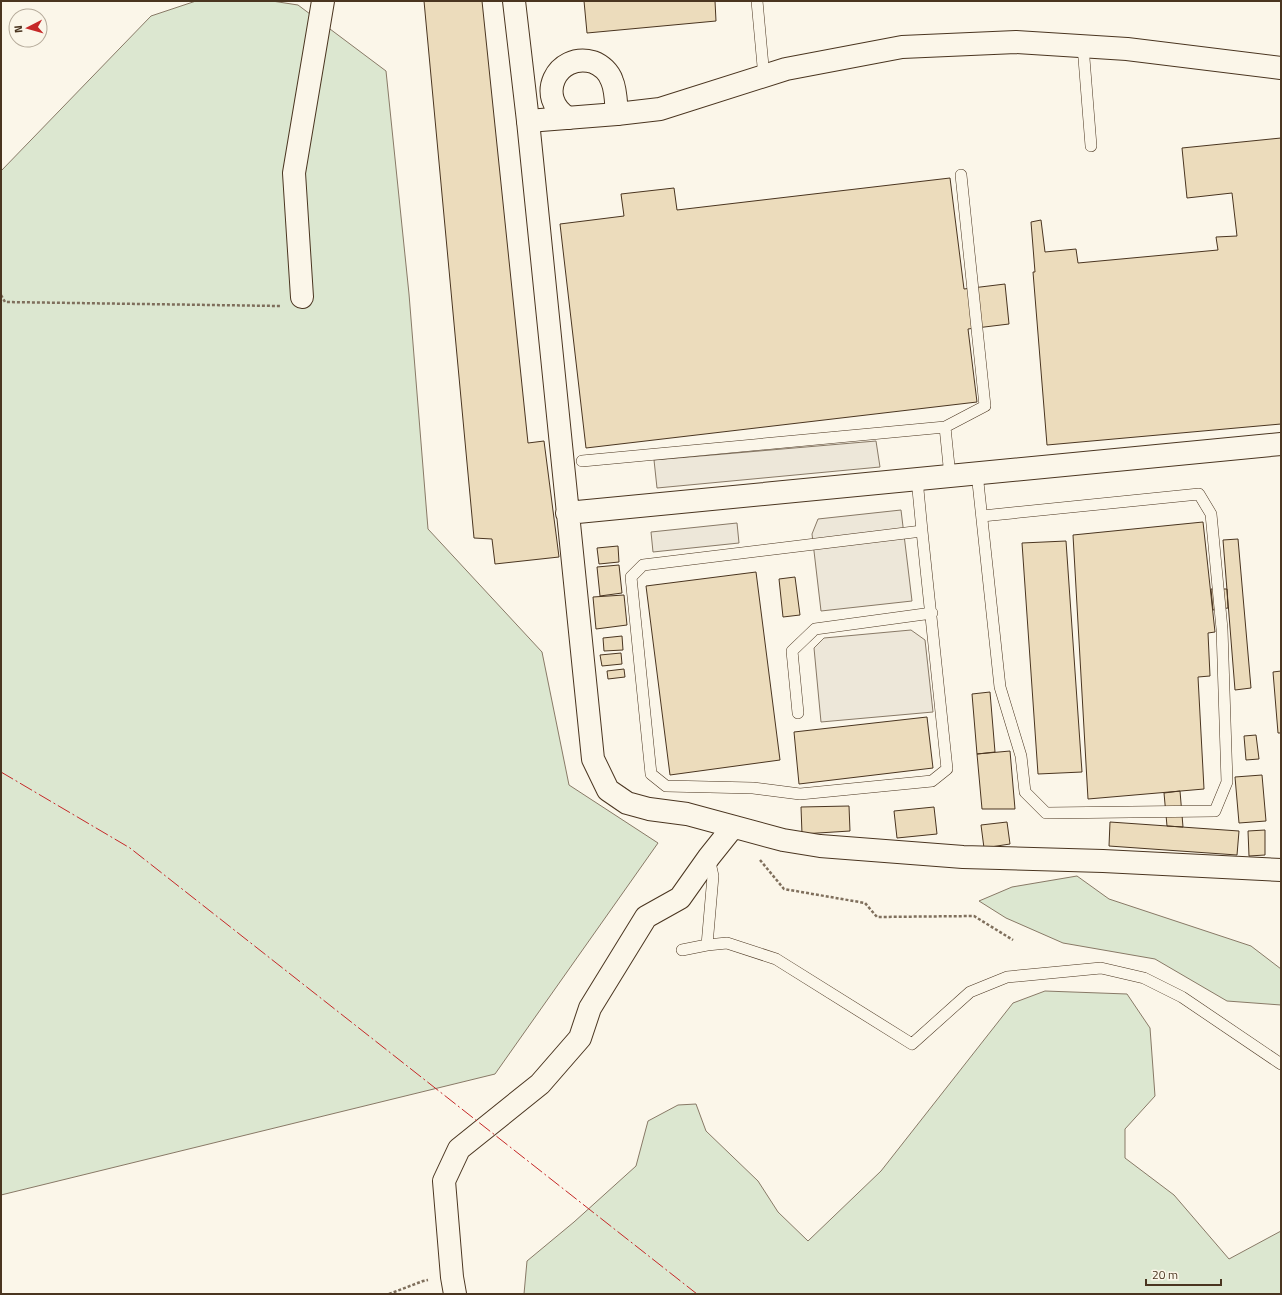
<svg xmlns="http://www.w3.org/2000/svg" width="1282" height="1295" font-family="'Titillium Web',sans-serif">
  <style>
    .green { fill: #dce7d0; stroke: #887966 }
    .parking { fill: #ede7d9; stroke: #887966 }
    .building { fill: #ecdcbc; stroke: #4a3520 }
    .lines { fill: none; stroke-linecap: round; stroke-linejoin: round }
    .lane-casing { stroke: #4a3520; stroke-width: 12 }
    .street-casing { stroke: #4a3520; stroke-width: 24 }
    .secondary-casing { stroke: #4a3520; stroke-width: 24 }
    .path { stroke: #7f6f5c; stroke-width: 2.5; stroke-dasharray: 3 2; stroke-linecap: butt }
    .lane { stroke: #fbf6e9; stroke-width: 11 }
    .street { stroke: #fbf6e9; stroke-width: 22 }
    .secondary { stroke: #fbf6e9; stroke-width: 22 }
    .power { stroke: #c62828; stroke-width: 1; stroke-dasharray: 14 3 2 3; stroke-linecap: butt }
  </style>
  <rect width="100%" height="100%" fill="#fbf6e9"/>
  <path class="green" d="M196,1H272L298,5L386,71L409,294L428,529L542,652L569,785L658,843L495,1074L1,1195V171L151,16Z
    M1077,876L1109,899L1251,946L1281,969V1005L1227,1001L1155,959L1063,943L1006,918L979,901L1012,887Z
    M1045,991L1127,994L1150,1028L1155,1096L1125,1129V1158L1174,1195L1229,1259L1281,1231V1294H524L527,1261L574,1222L636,1166L648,1121L678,1105L696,1104L706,1131L758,1181L778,1212L808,1241L881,1171L1013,1003Z"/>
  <path class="parking" d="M876,441L880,467L657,488L654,460Z
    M901,510L912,601L821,611L812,534L818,519Z
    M737,523L739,543L653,552L651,532Z
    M911,630L925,640L933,712L821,722L814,648L824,638Z"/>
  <path class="building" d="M424,1H482L528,443L544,441L559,557L495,564L492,539L474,538Z
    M584,1H715L716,21L587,33Z
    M1281,138V424L1047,445L1033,272H1035L1031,222L1041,220L1045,252L1076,249L1078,263L1218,250L1216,237L1237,236L1232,193L1187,198L1182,148Z
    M950,178L964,289L1005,284L1009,324L968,329L977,402L586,448L560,224L624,216L621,194L674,188L677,210Z
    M1203,522L1215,632L1208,633L1210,676L1198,677L1204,789L1088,799L1073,535Z
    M1238,539L1251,688L1235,690L1223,540Z
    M1066,541L1082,772L1038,774L1022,543Z
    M618,546L619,562L599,564L597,548Z
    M619,565L622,593L600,596L597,567Z
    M756,572L780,760L670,775L646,586Z
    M795,577L800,615L783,617L779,579Z
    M1211,589H1227L1228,608L1213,610Z
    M624,595L627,625L596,629L593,597Z
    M622,636L623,650L604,651L603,638Z
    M621,653L622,664L602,666L600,655Z
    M624,669L625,677L608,679L607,671Z
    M1281,671V733H1278L1273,672Z
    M990,692L995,752L977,754L972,694Z
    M927,717L933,768L799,784L794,732Z
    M1256,735L1259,759L1246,760L1244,736Z
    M1010,751L1015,809H982L977,754Z
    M1262,775L1266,821L1239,823L1235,777Z
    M1180,791L1183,827L1167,826L1164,793Z
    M849,806L850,831L802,834L801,807Z
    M934,807L937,834L897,838L894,811Z
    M1007,822L1010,844L984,848L981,825Z
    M1110,822L1239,831L1237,855L1109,846Z
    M1265,830V855L1249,856L1248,831Z"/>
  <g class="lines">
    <g class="lane-casing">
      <path id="lane" d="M757,1L764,77
        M1083,46L1091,146
        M945,427L950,476
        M582,461L945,427L985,406L961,175
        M977,473L1000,687L1021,756L1025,792L1046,813L1215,811L1227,782L1222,629L1211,514L1199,494L982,516
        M917,479L922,531L643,565L631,577L651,774L666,786L753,788L800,794L932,781L947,769L922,531
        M798,713L792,651L815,629L932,613
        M707,945L713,876L709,858
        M682,950L707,945L727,943L776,959L912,1044L970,992L1007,977L1101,968L1144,978L1182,997L1281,1064"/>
    </g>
    <g class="street-casing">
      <path id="street" d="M514,1L528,121L593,759L608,790L627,803L649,809L687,814L783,840L820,846L963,857L1103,861L1281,870
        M568,118C535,98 556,52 593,62C601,65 609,72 612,81C616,90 616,104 617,114
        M302,297L294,173L323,1
        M567,513L1281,444
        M455,1294L452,1277L444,1181L459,1149L540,1084L580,1038L590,1008L646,917L680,898L709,857L733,827"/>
    </g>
    <g class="secondary-casing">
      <path id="secondary" d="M528,121L617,114L660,109L786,69L902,47L1016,42L1127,49L1281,68"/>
    </g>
    <path class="path" d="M1,295L5,302L280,306
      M760,860L784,889L865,903L877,917L974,916L1013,940
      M389,1294L423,1281L428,1280"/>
    <use href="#lane" class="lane"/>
    <use href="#street" class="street"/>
    <use href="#secondary" class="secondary"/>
    <path class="power" d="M1,772L130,848L697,1294"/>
  </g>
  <rect width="1282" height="1295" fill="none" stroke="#4a3520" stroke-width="4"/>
  <g transform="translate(28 28) rotate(264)"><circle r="19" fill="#fbf6e9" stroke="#b4a999"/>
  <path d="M0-3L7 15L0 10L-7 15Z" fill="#c62828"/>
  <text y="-6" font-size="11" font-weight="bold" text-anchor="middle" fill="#4a3520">N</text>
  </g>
  <path d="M1146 1279v6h75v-6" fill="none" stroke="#4a3520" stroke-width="2"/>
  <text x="1152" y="1279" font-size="12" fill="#4a3520" stroke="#fbf6e9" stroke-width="3" paint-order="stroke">20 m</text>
</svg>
